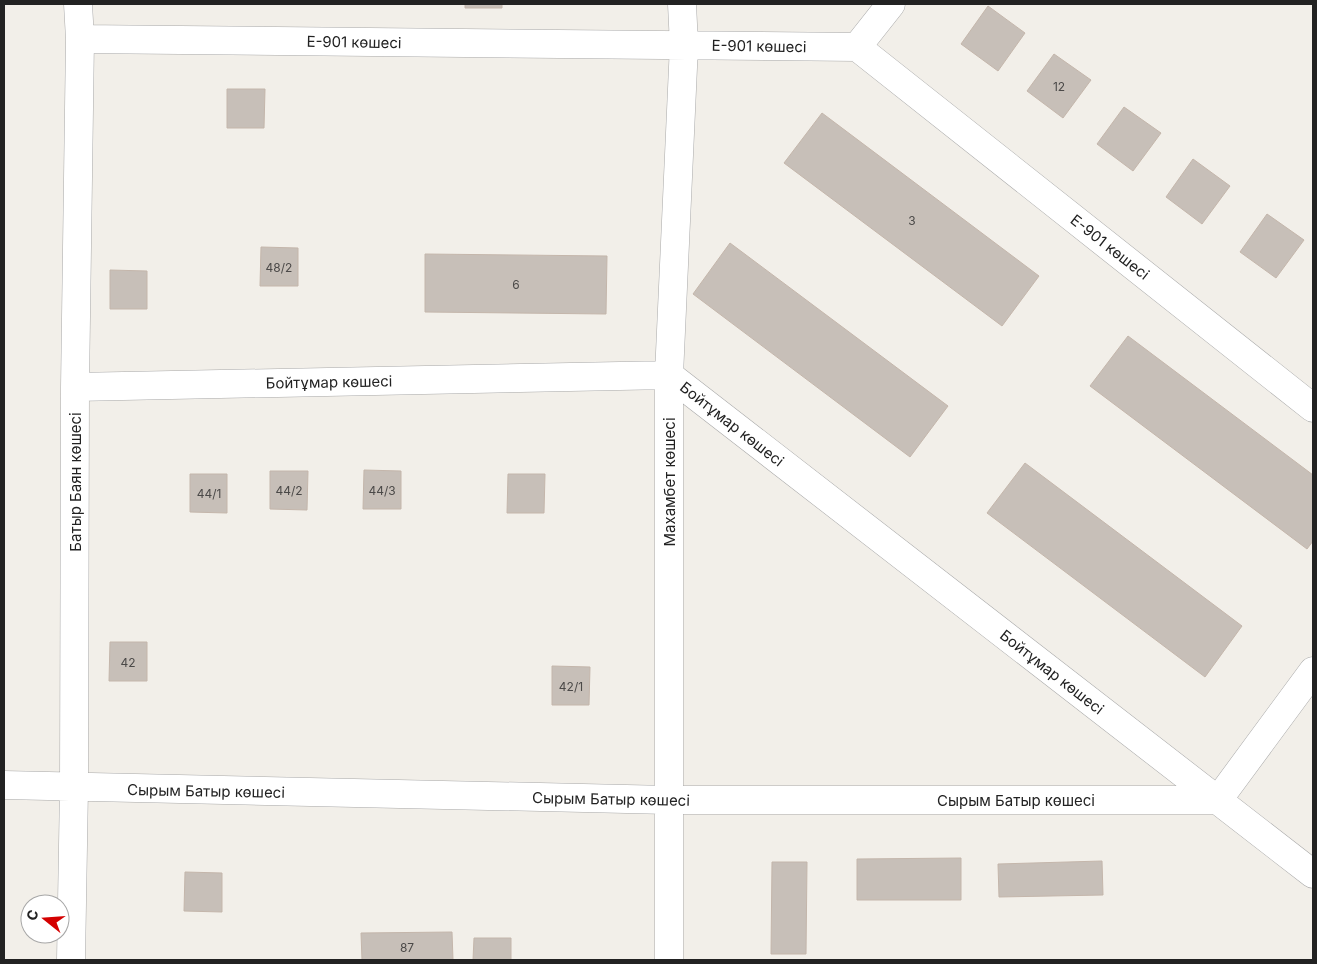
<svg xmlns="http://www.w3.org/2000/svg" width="1317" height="964" font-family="Inter,sans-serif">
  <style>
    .building { fill: #c7bfb8; stroke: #c4b6ab }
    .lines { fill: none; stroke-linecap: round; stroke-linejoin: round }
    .minor-casing { stroke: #a9a9a9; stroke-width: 29 }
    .minor { stroke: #fff; stroke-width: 28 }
    .labels { text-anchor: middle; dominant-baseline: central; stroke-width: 4; stroke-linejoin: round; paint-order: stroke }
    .number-label { font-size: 12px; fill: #4b4948 }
    .street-label { font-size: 15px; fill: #222; stroke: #fff }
  </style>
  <rect width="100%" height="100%" fill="#f2efe9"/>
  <path class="building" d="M465,4H502V8H465Z
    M988,6L1025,33L998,71L961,44Z
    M1054,54L1091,80L1063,118L1027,91Z
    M227,89H265L264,128H227Z
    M1124,107L1161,133L1133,171L1097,144Z
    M822,113L1039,276L1002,326L784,163Z
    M1193,159L1230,186L1202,224L1166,197Z
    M1267,214L1304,240L1276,278L1240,252Z
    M730,243L948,406L910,457L693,294Z
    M261,247L298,248V286H260Z
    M425,254L607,256L606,314L425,312Z
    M110,270L147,271V309H110Z
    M1128,336L1313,475V541L1307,549L1090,386Z
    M1025,463L1242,626L1205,677L987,513Z
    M364,470L401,471V509H363Z
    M270,471H308L307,510L270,509Z
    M190,474H227V513L190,512Z
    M508,474H545L544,513H507Z
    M110,642H147V681H109Z
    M552,666L590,667L589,705H552Z
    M961,858V900H857V859Z
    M1102,861L1103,895L999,897L998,864Z
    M772,862H807L806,954H771Z
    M185,872L222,873V912L184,911Z
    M452,932L453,960H362L361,933Z
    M474,938H511V960H473Z"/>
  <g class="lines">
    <g class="minor-casing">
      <path id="minor" d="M80,39L857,47L1313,408
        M857,47L891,4
        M75,387L669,375L1313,874
        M4,785L669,800H1218
        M1218,800L1313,671
        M71,960L74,788L75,387L80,39L78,4
        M669,960V375L684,45L682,4"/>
    </g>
    <use href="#minor" class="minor"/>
  </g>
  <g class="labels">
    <g class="number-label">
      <text x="1059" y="86">12</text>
      <text x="912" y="220">3</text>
      <text x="279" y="267">48/2</text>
      <text x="516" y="284">6</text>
      <text x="289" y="490">44/2</text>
      <text x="382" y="490">44/3</text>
      <text x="209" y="493">44/1</text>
      <text x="128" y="662">42</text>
      <text x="571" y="686">42/1</text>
      <text x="407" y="947">87</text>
    </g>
    <g class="street-label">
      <text transform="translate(354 42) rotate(1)">Е-901 көшесі</text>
      <text transform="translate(759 46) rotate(1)">Е-901 көшесі</text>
      <text transform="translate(1110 247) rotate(38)">Е-901 көшесі</text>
      <text transform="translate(329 382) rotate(-1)">Бойтұмар көшесі</text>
      <text transform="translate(732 424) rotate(38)">Бойтұмар көшесі</text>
      <text transform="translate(75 482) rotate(-90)">Батыр Баян көшесі</text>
      <text transform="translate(669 482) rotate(-90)">Махамбет көшесі</text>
      <text transform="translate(1052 672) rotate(38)">Бойтұмар көшесі</text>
      <text transform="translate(206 791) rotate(1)">Сырым Батыр көшесі</text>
      <text transform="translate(611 799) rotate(1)">Сырым Батыр көшесі</text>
      <text x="1016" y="800">Сырым Батыр көшесі</text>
    </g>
  </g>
  <rect width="1317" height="964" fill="none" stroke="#222222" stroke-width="10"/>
  <g transform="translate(45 919) rotate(287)"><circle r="24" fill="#ffffff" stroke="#a7a7a7"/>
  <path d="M0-4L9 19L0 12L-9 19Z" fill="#d40000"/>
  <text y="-8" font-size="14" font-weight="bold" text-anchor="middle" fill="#222222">С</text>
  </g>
</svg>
